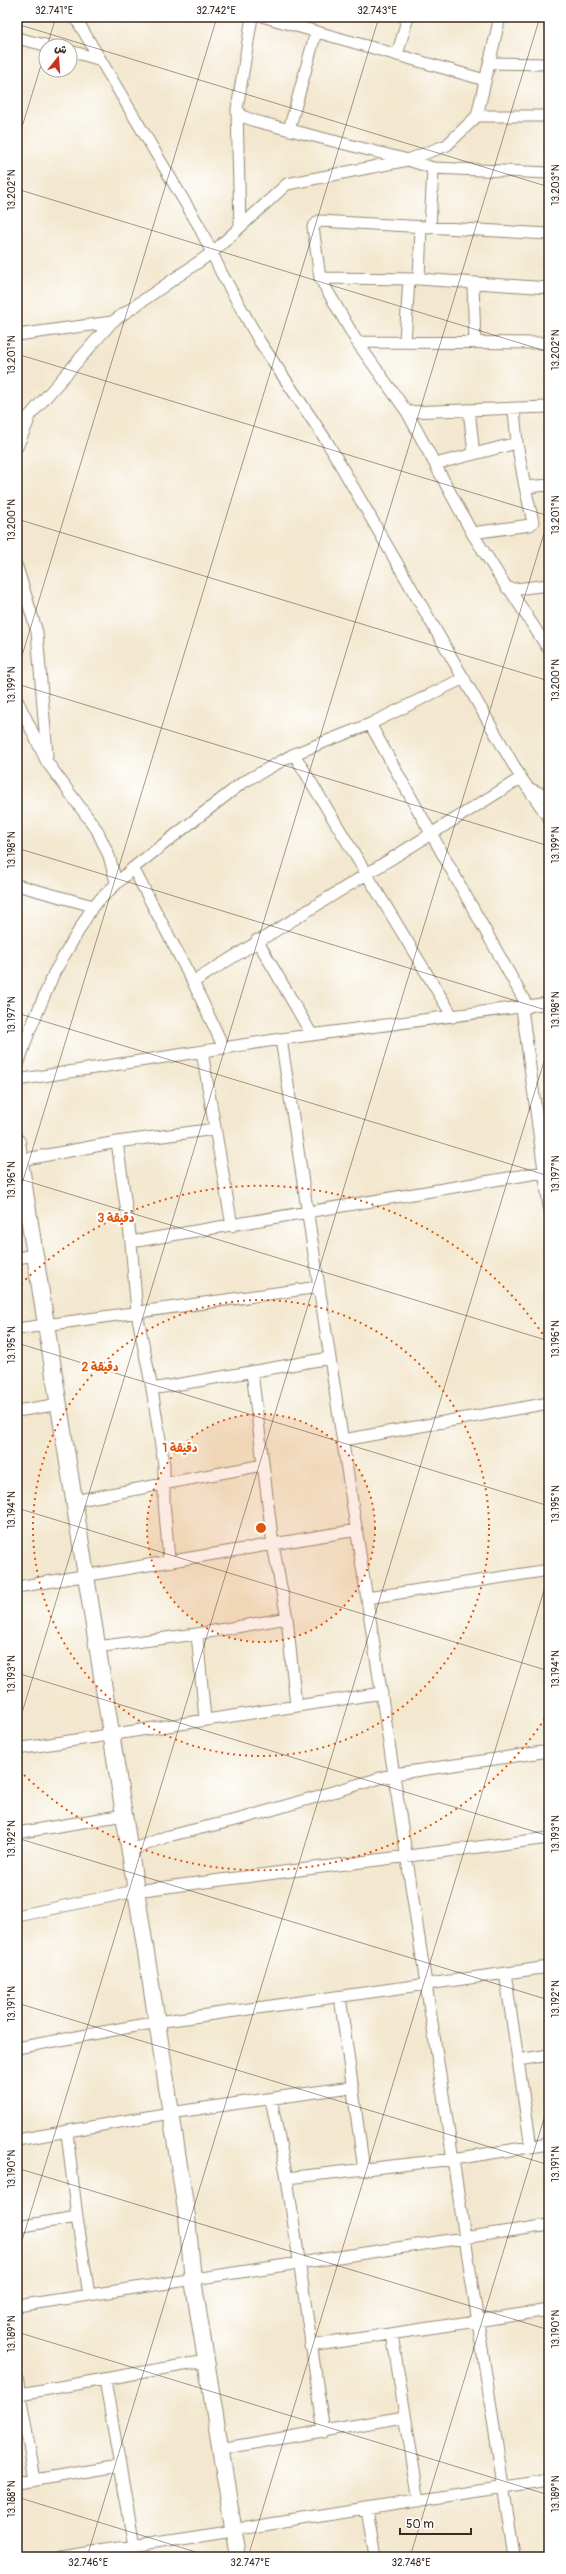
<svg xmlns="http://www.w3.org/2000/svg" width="566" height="2574" font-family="Pangolin,'Playpen Sans Arabic',sans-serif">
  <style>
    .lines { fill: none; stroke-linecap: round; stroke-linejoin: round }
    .street-casing { stroke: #978976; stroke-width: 13 }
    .secondary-casing { stroke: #978976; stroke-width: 18 }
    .street { stroke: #fff; stroke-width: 11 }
    .secondary { stroke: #fff; stroke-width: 16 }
    .ticks { fill: none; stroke: #3b2a1e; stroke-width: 1; stroke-opacity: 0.45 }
    .ring { fill: none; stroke: #df570d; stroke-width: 2; stroke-dasharray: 2 4 }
    .centre { fill: #df570d; stroke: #fff; stroke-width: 2 }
    .ring-label { font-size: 12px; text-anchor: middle; font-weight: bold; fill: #df570d; stroke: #fff; stroke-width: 4; stroke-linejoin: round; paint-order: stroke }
    .neatline { fill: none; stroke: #3b2a1e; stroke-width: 1.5 }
    .ticks-label { font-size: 10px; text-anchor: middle; fill: #3b2a1e }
  </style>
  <rect width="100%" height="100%" fill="#fff"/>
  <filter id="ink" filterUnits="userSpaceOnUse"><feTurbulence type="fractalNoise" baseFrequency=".025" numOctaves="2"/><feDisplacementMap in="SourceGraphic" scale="8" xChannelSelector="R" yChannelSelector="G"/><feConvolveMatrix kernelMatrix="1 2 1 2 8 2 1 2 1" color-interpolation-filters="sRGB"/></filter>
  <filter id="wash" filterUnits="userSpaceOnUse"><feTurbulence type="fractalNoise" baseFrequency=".012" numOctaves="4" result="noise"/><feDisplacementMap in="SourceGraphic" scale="16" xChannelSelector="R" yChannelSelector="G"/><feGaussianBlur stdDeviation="0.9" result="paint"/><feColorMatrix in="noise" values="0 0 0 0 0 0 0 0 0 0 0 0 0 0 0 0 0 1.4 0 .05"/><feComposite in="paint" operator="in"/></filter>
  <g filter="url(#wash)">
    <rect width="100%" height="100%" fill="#f3e8cf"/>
  </g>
  <g filter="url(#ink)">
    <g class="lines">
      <g class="street-casing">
        <path id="street" d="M75,17L199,226L222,274L260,342L326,440L521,778L549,818
          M265,17L485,80
          M17,38L49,46
          M70,51L98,59
          M397,55L408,17
          M490,63L549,64
          M237,109L242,116L255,121L408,160L447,145L477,116L500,17
          M477,116H549
          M289,130L316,32
          M240,226L237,109L252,17
          M430,228L433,168
          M549,234L319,221L313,227L320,278L419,279L549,288
          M320,278L357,342L407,412
          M419,279L421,227
          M473,284L475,343
          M17,335L112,322
          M357,342L549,343
          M405,342L409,279
          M549,407L407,412L472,533L507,588L515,589L549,585
          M469,410L474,454
          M514,410L517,443L525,487L549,485
          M17,430L112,322L213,252L287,184L408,160L433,168L549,173
          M17,447L28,422
          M435,464L517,443
          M472,533L530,525L533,522L525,487
          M17,567L37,632L47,756
          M510,590L549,650
          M17,700L47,762L97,830L109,856L116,882
          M370,724L528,1007
          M294,754L453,1017
          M528,788L549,797
          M133,868L193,982L224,1048
          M17,885L93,906
          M257,940L312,1035
          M193,982L521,778
          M522,1008L549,1207
          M281,1039L514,2557
          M202,1052L232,1226
          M17,1068L29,1032L54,973L93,906L133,868L242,783L294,754L370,724L464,678
          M17,1080L281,1039L549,1003
          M117,1142L131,1242L137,1313L152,1389L164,1465V1502L169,1560
          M21,1160L117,1142L215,1129
          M131,1242L549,1171
          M17,1258L34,1255
          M17,1329L319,1287
          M252,1372L273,1545L287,1618L296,1706
          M152,1389L330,1358
          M17,1411L60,1404
          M343,1440L549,1403
          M74,1501L263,1465
          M17,1587L357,1530
          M367,1598L549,1570
          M197,1634L205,1719
          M96,1647L197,1634L287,1618
          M17,1749L382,1693
          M17,1833L124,1815
          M129,1851L168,1836L244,1818L394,1774L549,1751
          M17,1916L135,1891L549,1838
          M505,1973L531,2147
          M340,1997L364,2170
          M17,2048L157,2022L549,1967
          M518,2060L549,2055
          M271,2099L287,2178L324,2432
          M67,2133L77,2217
          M17,2140L170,2113L351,2087
          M287,2178L453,2159L549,2144
          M17,2227L77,2217L89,2295
          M17,2306L549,2225
          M392,2334L419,2501
          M310,2346L549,2310
          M17,2377L35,2480
          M105,2380L134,2546
          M20,2394L206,2361
          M220,2449L404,2417
          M17,2483L119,2466
          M367,2509L375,2557
          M62,2557L549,2480"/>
      </g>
      <g class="secondary-casing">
        <path id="secondary" d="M17,1142L157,2022L187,2217L193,2280L238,2557"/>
      </g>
      <use href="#street" class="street"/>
      <use href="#secondary" class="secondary"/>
    </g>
  </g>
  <path class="ticks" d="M533,17L549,22M17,24L549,187M47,46L56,17M17,143L46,49M17,189L549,352M17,354L549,516M17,519L549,681M17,672L217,17M17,684L549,846M17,848L549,1011M17,1013L549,1176M17,1178L549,1341M17,1200L379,17M17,1343L549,1506M17,1508L549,1671M17,1673L549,1836M17,1729L540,17M17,1838L549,2000M17,2003L549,2165M17,2168L549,2330M17,2257L549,517M17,2332L549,2495M17,2497L212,2557M87,2557L549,1045M248,2557L549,1574M410,2557L549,2102"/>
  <circle cx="261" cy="1528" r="114" fill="#df570d" fill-opacity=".12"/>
  <g class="ring">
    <circle cx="261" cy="1528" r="114"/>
    <circle cx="261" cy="1528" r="228"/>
    <path d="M548 1714A342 342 0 0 1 17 1768M17 1288A342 342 0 0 1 548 1342"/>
  </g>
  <circle cx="261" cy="1528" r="6" class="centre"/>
  <g class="ring-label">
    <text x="116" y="1222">3 دقيقة</text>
    <text x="100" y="1371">2 دقيقة</text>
    <text x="180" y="1452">1 دقيقة</text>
  </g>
  <rect width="566" height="2574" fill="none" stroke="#fff" stroke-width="44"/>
  <g transform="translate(58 58) rotate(17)"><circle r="19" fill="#ffffff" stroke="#b1aaa5"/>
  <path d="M0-3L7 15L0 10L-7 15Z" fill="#c8321e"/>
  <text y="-6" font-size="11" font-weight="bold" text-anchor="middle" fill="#3b2a1e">ش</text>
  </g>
  <path d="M400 2528v6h71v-6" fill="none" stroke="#3b2a1e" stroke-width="2"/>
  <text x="406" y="2528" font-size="12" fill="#3b2a1e" stroke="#ffffff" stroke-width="3" paint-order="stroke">50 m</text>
  <rect x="22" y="22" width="522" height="2530" class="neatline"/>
  <g class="ticks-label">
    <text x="54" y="14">32.741°E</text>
    <text x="216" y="14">32.742°E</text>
    <text x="377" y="14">32.743°E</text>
    <text transform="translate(555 185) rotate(-90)" y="4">13.203°N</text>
    <text transform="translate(11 190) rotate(-90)" y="4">13.202°N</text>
    <text transform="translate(555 350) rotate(-90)" y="4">13.202°N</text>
    <text transform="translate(11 355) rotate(-90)" y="4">13.201°N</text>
    <text transform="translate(555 515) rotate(-90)" y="4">13.201°N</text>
    <text transform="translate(11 520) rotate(-90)" y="4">13.200°N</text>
    <text transform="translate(555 680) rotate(-90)" y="4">13.200°N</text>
    <text transform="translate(11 685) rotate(-90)" y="4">13.199°N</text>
    <text transform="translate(555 845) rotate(-90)" y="4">13.199°N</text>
    <text transform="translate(11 850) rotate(-90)" y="4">13.198°N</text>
    <text transform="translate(555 1010) rotate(-90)" y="4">13.198°N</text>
    <text transform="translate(11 1015) rotate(-90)" y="4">13.197°N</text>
    <text transform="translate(555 1174) rotate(-90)" y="4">13.197°N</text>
    <text transform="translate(11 1180) rotate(-90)" y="4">13.196°N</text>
    <text transform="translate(555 1339) rotate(-90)" y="4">13.196°N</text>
    <text transform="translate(11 1345) rotate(-90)" y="4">13.195°N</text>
    <text transform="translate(555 1504) rotate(-90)" y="4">13.195°N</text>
    <text transform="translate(11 1510) rotate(-90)" y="4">13.194°N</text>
    <text transform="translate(555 1669) rotate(-90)" y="4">13.194°N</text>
    <text transform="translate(11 1674) rotate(-90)" y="4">13.193°N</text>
    <text transform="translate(555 1834) rotate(-90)" y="4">13.193°N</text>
    <text transform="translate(11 1839) rotate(-90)" y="4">13.192°N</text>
    <text transform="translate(555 1999) rotate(-90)" y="4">13.192°N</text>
    <text transform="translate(11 2004) rotate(-90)" y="4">13.191°N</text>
    <text transform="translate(555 2164) rotate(-90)" y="4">13.191°N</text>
    <text transform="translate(11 2169) rotate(-90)" y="4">13.190°N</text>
    <text transform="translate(555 2329) rotate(-90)" y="4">13.190°N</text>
    <text transform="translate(11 2334) rotate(-90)" y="4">13.189°N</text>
    <text transform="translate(555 2494) rotate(-90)" y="4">13.189°N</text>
    <text transform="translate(11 2499) rotate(-90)" y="4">13.188°N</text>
    <text x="88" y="2566">32.746°E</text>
    <text x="250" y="2566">32.747°E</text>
    <text x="411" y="2566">32.748°E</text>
  </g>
</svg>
